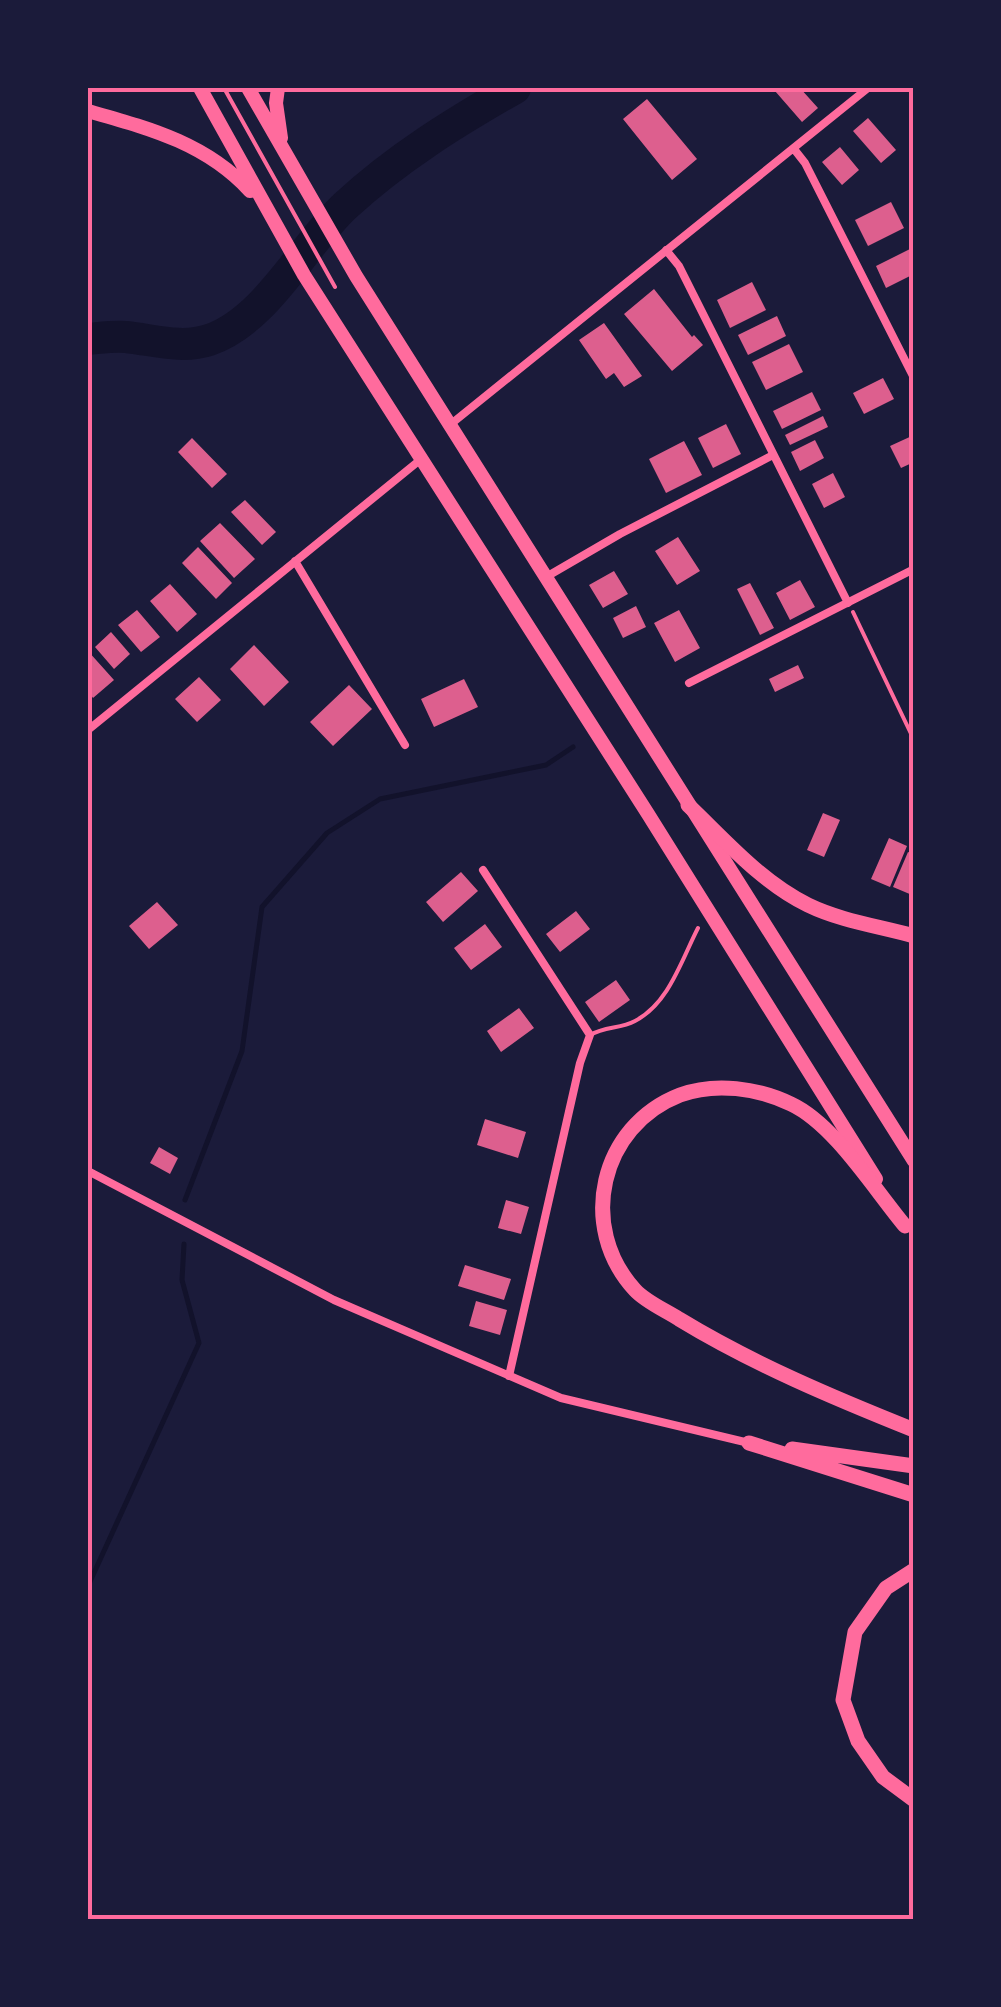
<svg xmlns="http://www.w3.org/2000/svg" width="1001" height="2007" font-family="Overpass,sans-serif">
  <style>
    .lines { fill: none; stroke-linecap: round; stroke-linejoin: round }
    .stream { stroke: #12122b; stroke-width: 5 }
    .river { stroke: #12122b; stroke-width: 32 }
    .building { fill: #dd5f8e }
    .path { stroke: #ff6b9d; stroke-width: 4 }
    .service { stroke: #ff6b9d; stroke-width: 4 }
    .minor { stroke: #ff6b9d; stroke-width: 8 }
    .trunk { stroke: #ff6b9d; stroke-width: 14 }
    .motorway { stroke: #ff6b9d; stroke-width: 15 }
    .neatline { fill: none; stroke: #ff6b9d; stroke-width: 4 }
  </style>
  <rect width="100%" height="100%" fill="#1b1b3a"/>
  <g class="lines">
    <path class="stream" d="M185,1200L242,1051L262,907L327,833L380,799L546,765L573,747
      M88,1586L199,1343L182,1280L184,1244"/>
    <path class="river" d="M88,339C100,338 113,336 126,337C154,340 182,349 209,340C266,321 303,245 345,206C397,158 454,123 515,88"/>
  </g>
  <path class="building" d="M779,88H800L818,108L802,122L775,91Z
    M647,99L697,159L672,180L623,119Z
    M868,118L896,150L881,163L853,131Z
    M840,147L859,170L842,185L822,162Z
    M891,202L904,228L868,246L855,220Z
    M912,248L914,274L886,288L876,266Z
    M752,282L766,310L730,328L717,300Z
    M654,289L692,337L694,335L703,345L672,371L624,314Z
    M777,316L786,336L748,355L738,335Z
    M604,323L642,376L624,387L614,373L606,379L579,340Z
    M789,344L803,372L766,390L752,362Z
    M883,378L894,399L864,414L853,393Z
    M812,392L821,410L782,429L773,411Z
    M823,416L828,427L790,445L785,435Z
    M726,424L741,454L713,468L698,438Z
    M914,435V462L901,468L890,446Z
    M192,438L227,474L212,488L178,452Z
    M815,440L824,458L800,471L791,452Z
    M684,441L702,475L666,493L649,459Z
    M833,473L845,497L824,508L812,484Z
    M245,500L276,532L262,545L231,512Z
    M220,523L255,559L234,578L200,541Z
    M678,537L700,571L677,585L655,551Z
    M198,547L232,583L216,599L182,563Z
    M614,571L628,594L603,608L589,585Z
    M800,580L815,607L790,620L776,593Z
    M750,583L774,628L760,635L737,589Z
    M170,584L197,614L177,632L150,601Z
    M636,606L646,627L623,638L613,618Z
    M137,610L160,637L141,652L118,625Z
    M679,610L700,648L675,662L654,623Z
    M111,632L130,654L114,669L95,647Z
    M254,645L289,682L264,706L230,669Z
    M88,651L114,680L93,698L88,691Z
    M798,665L804,678L775,692L769,679Z
    M199,677L221,700L197,722L175,699Z
    M464,679L478,707L434,727L421,699Z
    M349,685L372,709L333,746L310,722Z
    M823,813L840,820L824,857L807,850Z
    M889,838L907,846L890,887L871,879Z
    M908,852L914,854L912,895L893,887Z
    M461,872L478,891L443,922L426,902Z
    M157,902L178,925L149,949L129,926Z
    M576,911L590,929L560,952L546,934Z
    M485,924L502,947L471,970L454,948Z
    M616,980L630,1000L599,1022L585,1002Z
    M519,1008L534,1028L501,1052L487,1031Z
    M485,1119L526,1132L518,1158L477,1145Z
    M159,1147L178,1158L170,1174L150,1163Z
    M506,1200L529,1207L521,1234L498,1228Z
    M465,1265L511,1279L504,1300L458,1286Z
    M476,1301L507,1310L500,1335L469,1326Z"/>
  <g class="lines">
    <path class="path" d="M224,88L335,287
      M853,612L914,740"/>
    <path class="service" d="M590,1035C605,1026 620,1029 635,1021C669,1003 681,961 698,928"/>
    <path class="minor" d="M794,149L805,163L914,378
      M666,250L679,266L848,603
      M451,424L868,88
      M295,561L405,745
      M546,577L620,534L773,455
      M689,683L914,569
      M88,730L420,460
      M483,870L590,1035L580,1063L509,1376
      M88,1171L334,1300L561,1398L749,1443"/>
    <path class="trunk" d="M200,88L304,275L648,814L876,1179
      M248,88L356,276L914,1161
      M278,88L276,103L281,138
      M88,111C148,128 206,143 250,191"/>
    <path class="motorway" d="M688,805C725,840 761,882 808,905C841,921 878,926 914,936
      M905,1226C874,1189 834,1124 791,1104C758,1088 715,1082 680,1095C600,1126 577,1227 635,1290C646,1302 665,1310 679,1319C753,1364 834,1398 914,1430
      M749,1443L914,1495
      M792,1449L914,1466
      M914,1570L886,1588L855,1632L843,1700L858,1741L883,1777L914,1800"/>
  </g>
  <rect width="1001" height="2007" fill="none" stroke="#1b1b3a" stroke-width="180"/>
  <rect x="90" y="90" width="821" height="1827" class="neatline"/>
</svg>
